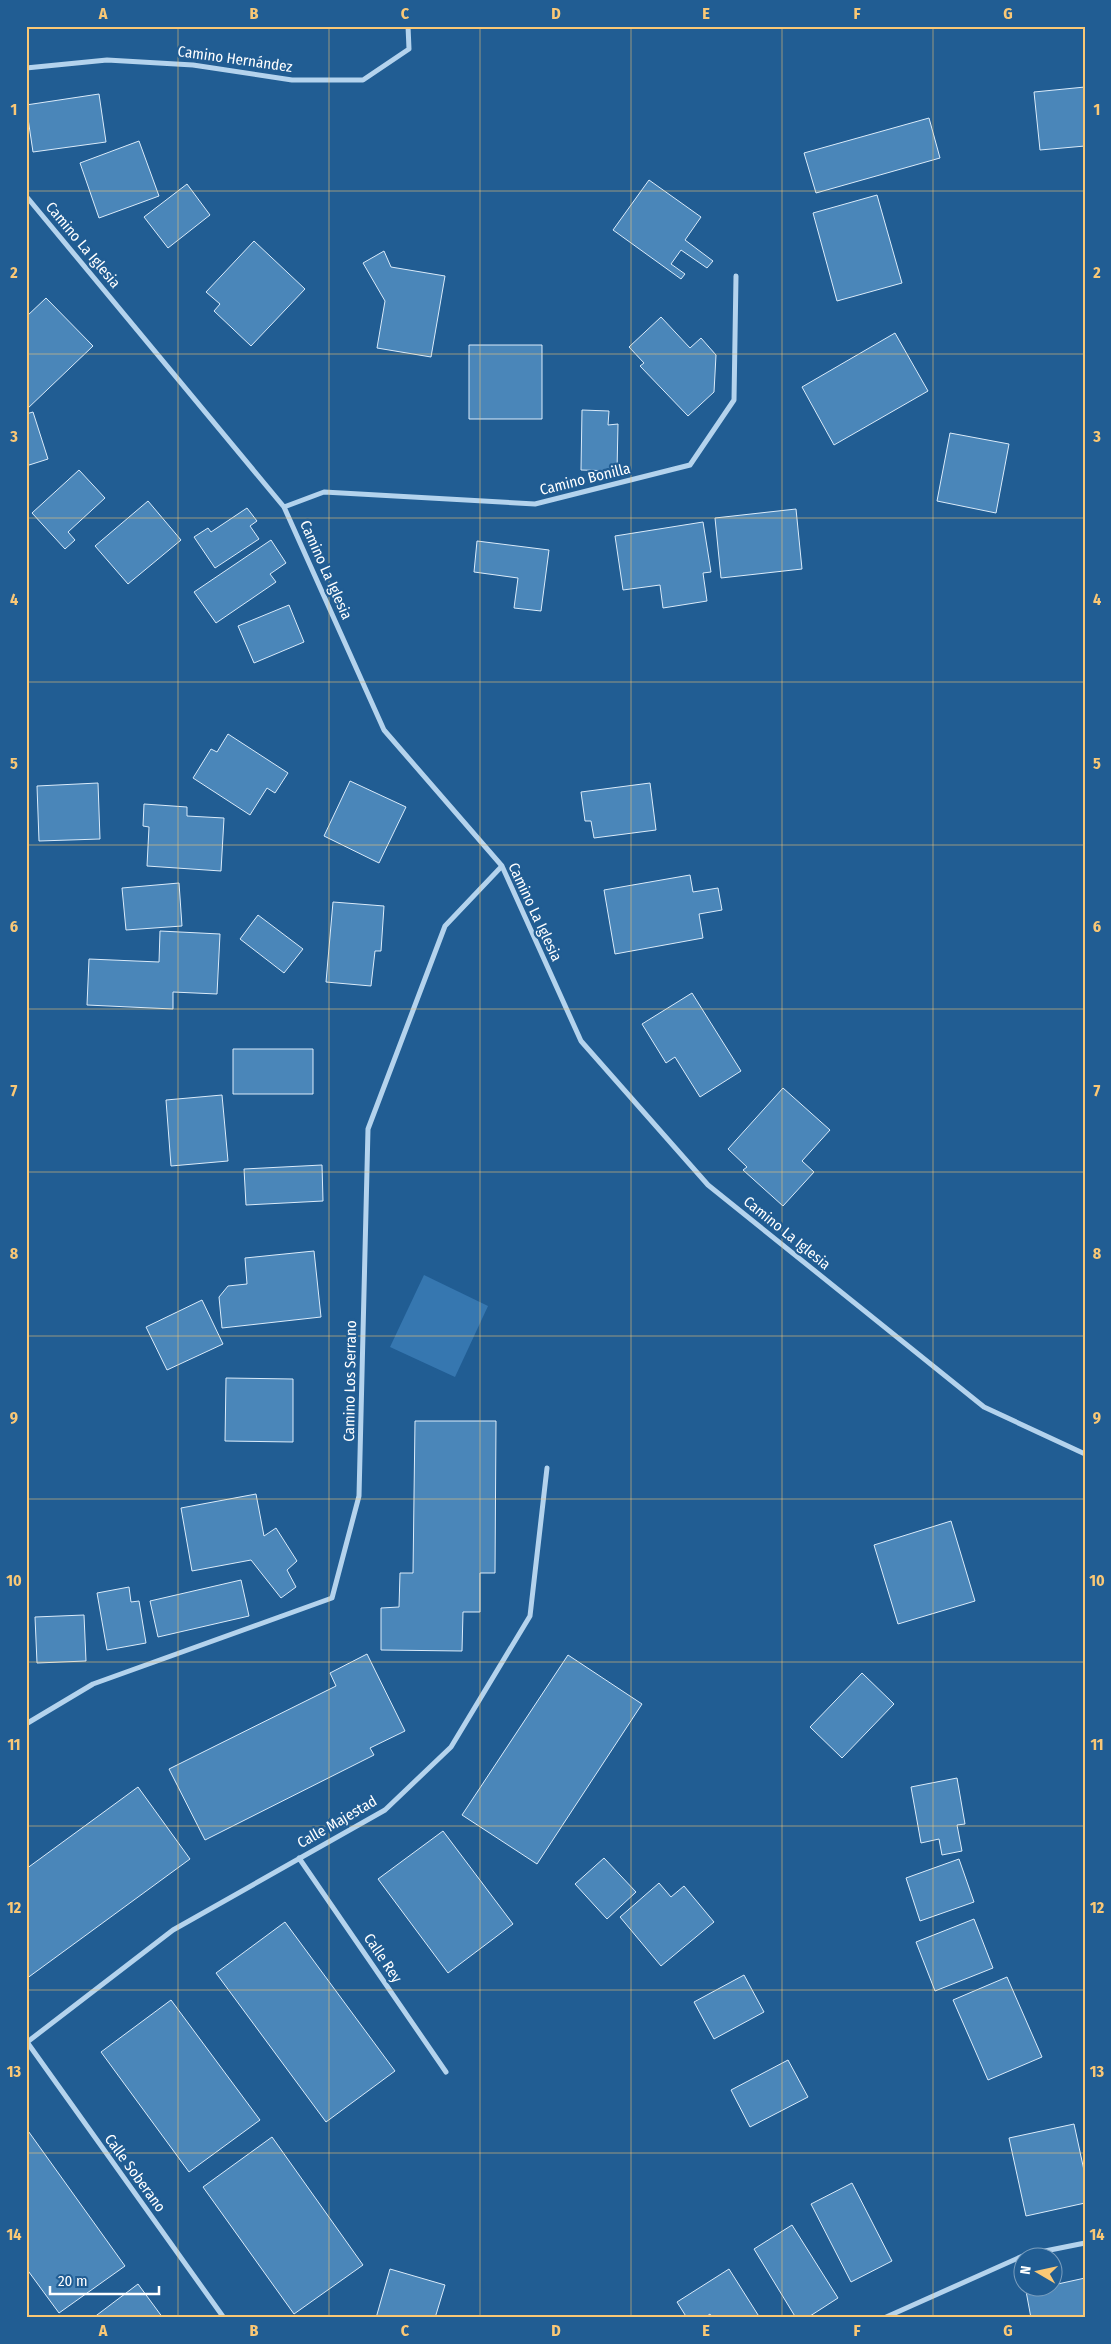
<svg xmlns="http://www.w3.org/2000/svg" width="1111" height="2344" font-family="'Fira Sans Condensed',sans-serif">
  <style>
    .green { fill: #3677b0 }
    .building { fill: #4a86b9; stroke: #daebfa }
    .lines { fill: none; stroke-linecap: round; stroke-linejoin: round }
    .street { stroke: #b4d3ed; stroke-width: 5 }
    .grid { fill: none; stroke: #fac876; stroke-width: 1; stroke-opacity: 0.55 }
    .labels { text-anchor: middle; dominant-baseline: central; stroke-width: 4.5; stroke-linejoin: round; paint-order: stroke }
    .street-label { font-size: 15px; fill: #fff; stroke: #215d93 }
    .neatline { fill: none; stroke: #fac876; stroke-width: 2 }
    .grid-label { font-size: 16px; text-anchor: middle; font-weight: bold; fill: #fac876 }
  </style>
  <rect width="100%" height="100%" fill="#215d93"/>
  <path class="green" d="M424,1275L488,1306L455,1377L390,1347Z"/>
  <path class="building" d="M1085,87V146L1040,150L1034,92Z
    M99,94L106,142L33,152L26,105Z
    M929,118L940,158L816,193L804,153Z
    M139,141L159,196L99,218L80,163Z
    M649,180L701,217L685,240L713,261L707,268L681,250L671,264L685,274L681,279L613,230Z
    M187,184L210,215L168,248L144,217Z
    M877,195L902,283L837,301L813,213Z
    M254,241L305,289L251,346L214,311L220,304L206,292Z
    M384,251L391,267L445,276L431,357L377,348L385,301L363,263Z
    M46,298L93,346L26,410V317Z
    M661,317L690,348L701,338L716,355L714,392L688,416L640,366L644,363L629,347Z
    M895,333L928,391L834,445L802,387Z
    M469,345H542V419H469Z
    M582,410L609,411L608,425L618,424L617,471L581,470Z
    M33,412L48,459L26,466V414Z
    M950,433L1009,444L996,513L937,501Z
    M79,470L105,498L68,532L75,540L65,549L32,513Z
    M148,501L181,540L128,584L95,546Z
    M247,508L257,521L250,526L259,539L215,568L194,537L208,528L211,532Z
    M796,509L802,569L721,578L715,518Z
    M703,522L711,572L703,573L707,601L663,608L660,585L623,590L615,536Z
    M271,540L286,563L270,574L276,582L216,623L194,592Z
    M477,541L549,550L541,611L514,608L518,578L474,572Z
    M289,605L304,642L254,663L238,626Z
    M228,734L288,773L275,793L267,788L250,815L193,778L211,749L217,752Z
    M350,781L406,807L379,863L324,836Z
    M98,783L100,839L39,841L37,786Z
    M650,783L656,830L594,838L591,821H585L581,792Z
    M144,804L187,807V816L224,818L221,871L147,866L149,827L143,826Z
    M690,875L693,892L718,888L722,910L699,914L703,938L615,954L604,890Z
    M179,883L182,926L126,930L122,888Z
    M333,902L384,906L381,951H375L371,986L326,982Z
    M258,915L303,949L284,973L240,939Z
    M160,931L220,934L217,994L173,992V1009L87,1005L89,959L159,962Z
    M692,993L741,1071L700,1097L675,1057L666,1063L642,1024Z
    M233,1049H313V1094H233Z
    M783,1088L830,1130L802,1161L814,1172L783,1206L743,1170L747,1167L728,1149Z
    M222,1095L228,1161L171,1166L166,1100Z
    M322,1165L323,1201L246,1205L244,1169Z
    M314,1251L321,1317L222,1328L219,1297L228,1286L247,1284L245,1258Z
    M202,1300L223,1344L167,1370L146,1327Z
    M226,1378L293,1379V1442L225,1441Z
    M415,1421H496L495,1573H480V1612H463L462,1651L381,1650V1608L399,1607L400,1573H413Z
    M256,1494L264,1536L276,1528L297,1561L287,1570L296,1587L281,1598L251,1560L192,1571L181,1508Z
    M951,1521L975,1601L898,1624L874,1545Z
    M241,1580L249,1616L158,1637L150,1601Z
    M129,1587L131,1602L139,1601L146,1643L107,1650L97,1593Z
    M84,1615L86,1661L37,1663L35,1617Z
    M367,1654L405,1731L370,1748L374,1755L205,1840L169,1769L336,1686L330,1673Z
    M568,1655L642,1704L537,1864L462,1815Z
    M862,1673L894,1704L842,1758L810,1727Z
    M957,1778L965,1824L957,1825L962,1851L942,1855L939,1839L921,1843L911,1787Z
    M138,1787L190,1859L26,1979V1869Z
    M443,1831L513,1924L448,1973L378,1879Z
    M604,1858L636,1892L607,1919L575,1884Z
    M959,1859L974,1902L920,1921L906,1878Z
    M659,1883L671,1897L684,1886L714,1922L661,1966L620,1917Z
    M974,1919L993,1968L935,1991L916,1942Z
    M285,1922L395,2071L326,2122L216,1973Z
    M744,1975L764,2012L714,2039L694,2002Z
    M1007,1977L1042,2057L988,2080L953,2000Z
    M171,2000L260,2120L189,2172L101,2052Z
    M788,2060L808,2097L750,2127L731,2090Z
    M1074,2124L1085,2175V2203L1026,2216L1009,2138Z
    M26,2128L125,2266L59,2313L26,2268Z
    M272,2137L363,2265L294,2314L203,2187Z
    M852,2183L892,2261L851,2282L811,2204Z
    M792,2225L838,2298L807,2318H796L754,2249Z
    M390,2269L445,2285L435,2318H376Z
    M729,2269L760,2318H712L710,2314L704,2318H687L677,2302Z
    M1085,2278V2318H1031L1026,2291Z
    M138,2284L163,2318H93Z"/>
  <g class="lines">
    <path class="street" d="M26,68L107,60L193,65L292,80H363L409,49L408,26
      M26,196L284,507L384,730L502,866L581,1041L708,1185L984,1407L1085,1454
      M284,507L324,492L535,504L690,465L734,400L736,276
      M26,1724L93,1684L332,1598L359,1496L368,1129L445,926L502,866
      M299,1858L446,2072
      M27,2042L224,2318
      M26,2043L173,1930L385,1810L451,1747L530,1616L547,1468
      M884,2318L1025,2255L1085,2243"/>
  </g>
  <path class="grid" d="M178,26V2318M329,26V2318M480,26V2318M631,26V2318M782,26V2318M933,26V2318M26,191H1085M26,354H1085M26,518H1085M26,682H1085M26,845H1085M26,1009H1085M26,1172H1085M26,1336H1085M26,1499H1085M26,1662H1085M26,1826H1085M26,1990H1085M26,2153H1085"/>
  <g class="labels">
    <g class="street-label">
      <text transform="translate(235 59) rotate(8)">Camino Hernández</text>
      <text transform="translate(83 245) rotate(50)">Camino La Iglesia</text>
      <text transform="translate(585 479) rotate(-14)">Camino Bonilla</text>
      <text transform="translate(326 570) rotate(66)">Camino La Iglesia</text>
      <text transform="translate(535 912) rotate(65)">Camino La Iglesia</text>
      <text transform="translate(787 1233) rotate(39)">Camino La Iglesia</text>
      <text transform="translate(350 1381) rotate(-89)">Camino Los Serrano</text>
      <text transform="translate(337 1822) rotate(-30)">Calle Majestad</text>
      <text transform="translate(383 1958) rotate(56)">Calle Rey</text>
      <text transform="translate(135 2173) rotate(54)">Calle Soberano</text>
    </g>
  </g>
  <rect width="1111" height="2344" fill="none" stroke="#215d93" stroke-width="55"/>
  <g transform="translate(1038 2272) rotate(279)"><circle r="24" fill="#215d93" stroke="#7a9ebe"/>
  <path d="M0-4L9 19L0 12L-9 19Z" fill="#fac876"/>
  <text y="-8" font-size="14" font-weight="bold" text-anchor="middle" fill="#ffffff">N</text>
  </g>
  <path d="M50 2286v8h109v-8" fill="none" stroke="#ffffff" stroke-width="2.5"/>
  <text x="58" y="2286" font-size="15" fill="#ffffff" stroke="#215d93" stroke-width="4" paint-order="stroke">20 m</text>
  <rect x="28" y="28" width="1056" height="2288" class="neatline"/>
  <g class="grid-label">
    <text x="103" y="19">A</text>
    <text x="254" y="19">B</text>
    <text x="405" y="19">C</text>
    <text x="556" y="19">D</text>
    <text x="706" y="19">E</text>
    <text x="857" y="19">F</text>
    <text x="1008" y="19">G</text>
    <text x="14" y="115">1</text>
    <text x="1097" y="115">1</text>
    <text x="14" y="278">2</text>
    <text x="1097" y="278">2</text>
    <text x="14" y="442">3</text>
    <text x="1097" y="442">3</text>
    <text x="14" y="605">4</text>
    <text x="1097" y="605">4</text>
    <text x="14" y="769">5</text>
    <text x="1097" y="769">5</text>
    <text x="14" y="932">6</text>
    <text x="1097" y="932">6</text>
    <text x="14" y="1096">7</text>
    <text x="1097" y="1096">7</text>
    <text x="14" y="1259">8</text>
    <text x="1097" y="1259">8</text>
    <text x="14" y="1423">9</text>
    <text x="1097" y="1423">9</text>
    <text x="14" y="1586">10</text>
    <text x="1097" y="1586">10</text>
    <text x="14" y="1750">11</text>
    <text x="1097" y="1750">11</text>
    <text x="14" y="1913">12</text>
    <text x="1097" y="1913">12</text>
    <text x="14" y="2077">13</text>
    <text x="1097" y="2077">13</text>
    <text x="14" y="2240">14</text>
    <text x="1097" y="2240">14</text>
    <text x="103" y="2336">A</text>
    <text x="254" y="2336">B</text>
    <text x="405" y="2336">C</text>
    <text x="556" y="2336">D</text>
    <text x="706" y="2336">E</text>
    <text x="857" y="2336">F</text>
    <text x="1008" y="2336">G</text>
  </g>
</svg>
